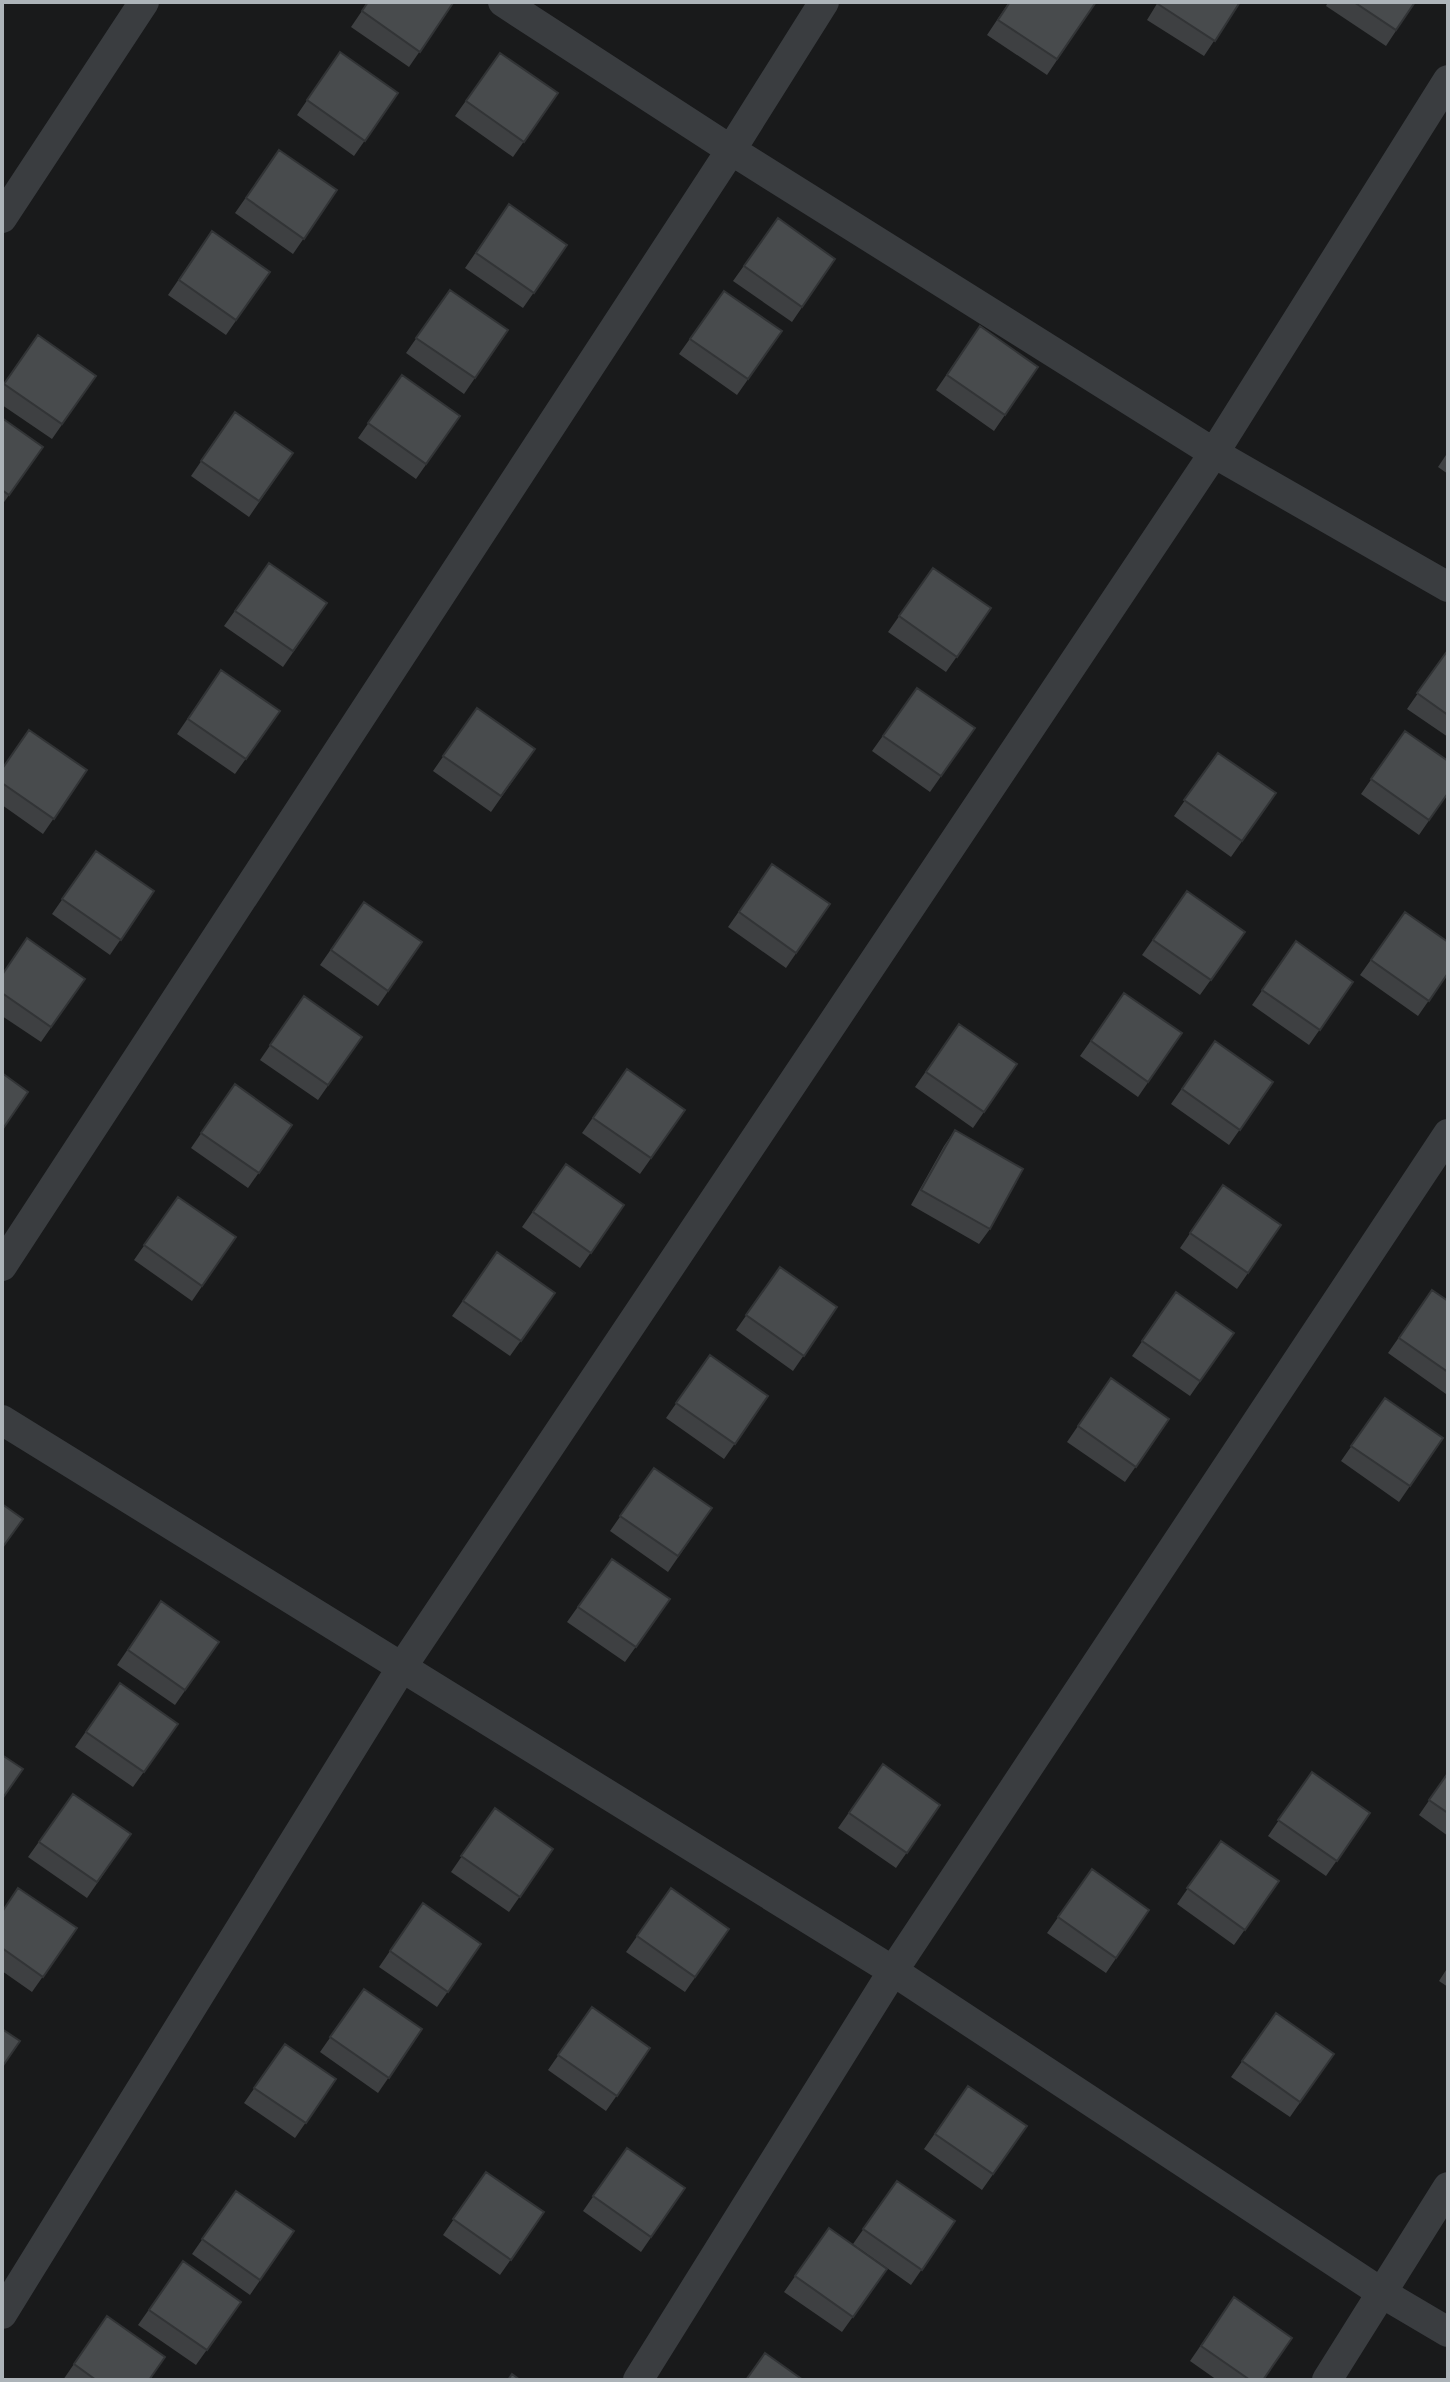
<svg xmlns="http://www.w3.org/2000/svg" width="1450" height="2382" font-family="'Alegreya Sans',sans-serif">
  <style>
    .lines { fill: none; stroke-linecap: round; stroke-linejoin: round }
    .street { stroke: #3a3d40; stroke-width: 30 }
    .wall { fill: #3e4042 }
    .building { fill: #484b4d; stroke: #323436; stroke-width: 2 }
  </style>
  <rect width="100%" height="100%" fill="#191a1b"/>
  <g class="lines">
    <path class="street" d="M503,2L731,150L1214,453L1448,587
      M2,218L144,2
      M2,1266L731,150L824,2
      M2,1420L893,1971L1382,2293L1448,2332
      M2,2314L402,1667L1214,453L1448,80
      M638,2380L893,1971L1448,1134
      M1327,2380L1448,2187"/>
  </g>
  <path class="wall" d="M368,2L453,3L409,67L351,27Z
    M1009,2H1096L1047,75L987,35Z
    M1158,2H1240L1204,56L1147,20Z
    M1328,2H1415L1386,46L1326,6Z
    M340,52L398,93L354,156L297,115Z
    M500,53L558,93L513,157L455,116Z
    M279,150L337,190L293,254L235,213Z
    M509,204L567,245L523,308L465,268Z
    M778,218L835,259L792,322L733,281Z
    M212,231L270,272L226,335L168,295Z
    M450,290L508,330L464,394L406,353Z
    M724,291L782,331L737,395L679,354Z
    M980,326L1038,367L994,431L936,390Z
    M38,335L96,376L52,439L2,405V386Z
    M402,375L460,416L416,479L358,438Z
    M235,412L293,453L249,517L191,476Z
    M2,418L43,447L2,505Z
    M1448,452V474L1438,467Z
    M269,563L327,603L283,667L224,626Z
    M933,568L991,608L946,672L888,632Z
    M1448,650V737L1407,709Z
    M221,670L280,711L235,774L177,734Z
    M917,688L975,728L930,792L872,751Z
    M477,708L535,749L491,812L433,771Z
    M1405,731L1448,793L1419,835L1361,794Z
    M1218,753L1276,793L1231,857L1174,816Z
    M2,769L87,770L43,834L2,805Z
    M96,851L154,891L110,955L52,914Z
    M772,864L830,904L786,968L728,927Z
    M1187,891L1245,932L1200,995L1142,955Z
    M364,902L422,942L378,1006L320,965Z
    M1405,912L1448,973L1418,1016L1360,975Z
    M1296,941L1353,982L1309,1045L1252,1005Z
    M2,974L85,979L41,1042L2,1016Z
    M1124,993L1182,1033L1138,1097L1080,1056Z
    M304,996L362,1037L318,1100L260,1060Z
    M959,1024L1017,1064L973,1128L915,1087Z
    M1215,1041L1273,1082L1229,1145L1171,1104Z
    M627,1069L685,1110L640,1174L582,1133Z
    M235,1084L292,1125L248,1188L191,1148Z
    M955,1130L990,1229L979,1244L911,1205L944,1146Z
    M566,1164L624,1205L580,1268L522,1227Z
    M1223,1185L1281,1225L1237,1289L1180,1248Z
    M178,1197L236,1237L192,1301L134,1260Z
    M497,1252L555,1293L510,1356L452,1316Z
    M780,1267L837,1307L793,1371L736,1330Z
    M1432,1290L1448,1301V1391L1446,1394L1388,1353Z
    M1176,1292L1234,1333L1190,1396L1132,1356Z
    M710,1355L768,1396L724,1459L666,1418Z
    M1111,1378L1169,1419L1125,1482L1067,1442Z
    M1385,1398L1443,1438L1399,1502L1341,1461Z
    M654,1468L712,1508L668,1572L610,1531Z
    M612,1559L670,1599L625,1662L567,1622Z
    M161,1601L219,1642L175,1705L117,1665Z
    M120,1683L178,1724L133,1787L75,1747Z
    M883,1764L940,1805L896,1868L838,1828Z
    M1312,1772L1370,1813L1326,1876L1268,1836Z
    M1448,1773V1836L1419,1815Z
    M73,1794L131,1834L87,1898L28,1857Z
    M495,1808L553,1849L509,1912L451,1872Z
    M1221,1841L1279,1881L1234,1945L1177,1904Z
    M1092,1869L1149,1910L1106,1973L1047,1933Z
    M671,1888L729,1929L685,1992L626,1952Z
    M423,1903L481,1944L437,2007L379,1967Z
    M2,1911L77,1928L32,1992L2,1971Z
    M1448,1967V1987L1439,1981Z
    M364,1989L422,2029L378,2093L320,2052Z
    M592,2007L650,2048L606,2111L548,2070Z
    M1276,2013L1334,2054L1290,2117L1231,2077Z
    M285,2044L336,2079L295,2138L244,2103Z
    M968,2086L1027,2126L982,2190L924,2149Z
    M627,2148L685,2188L641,2252L583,2211Z
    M486,2172L544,2212L500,2275L443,2235Z
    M897,2181L955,2221L911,2285L853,2244Z
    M236,2191L294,2231L250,2295L192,2254Z
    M829,2228L887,2269L842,2332L784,2292Z
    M183,2261L241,2302L196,2365L138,2325Z
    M1234,2297L1263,2380H1217L1190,2361Z
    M107,2316L149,2380H63Z"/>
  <path class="building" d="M368,2H451L453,3L420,52L362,11Z
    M1010,2H1096L1057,59L998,20Z
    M1159,2H1240L1215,41L1158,4Z
    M1354,2H1415L1396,30Z
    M340,52L398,93L365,141L307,100Z
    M500,53L558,93L524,142L466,101Z
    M279,150L337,190L304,239L246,198Z
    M509,204L567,245L534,293L476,253Z
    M778,218L835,259L802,307L744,266Z
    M212,231L270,272L236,320L179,280Z
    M450,290L508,330L475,378L416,338Z
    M724,291L782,331L748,379L690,339Z
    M980,326L1038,367L1005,415L947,375Z
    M38,335L96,376L62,424L4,384Z
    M402,375L460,416L426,464L368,423Z
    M235,412L293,453L259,501L201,461Z
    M2,418L43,447L9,495L2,490Z
    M269,563L327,603L293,651L235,611Z
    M933,568L991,608L957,657L899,616Z
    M1448,650V715L1417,693Z
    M221,670L280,711L246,759L188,719Z
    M917,688L975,728L941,776L883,736Z
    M477,708L535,749L501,796L443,756Z
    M29,730L87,770L54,819L2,783V769Z
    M1405,731L1448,761V793L1429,820L1371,779Z
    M1218,753L1276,793L1242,841L1184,800Z
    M96,851L154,891L121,940L62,899Z
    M772,864L830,904L796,953L739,912Z
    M1187,891L1245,932L1211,980L1153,940Z
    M364,902L422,942L388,991L331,950Z
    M1405,912L1448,942V973L1429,1001L1371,960Z
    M27,938L85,979L51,1027L2,993V975Z
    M1296,941L1353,982L1320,1030L1262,990Z
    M1124,993L1182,1033L1148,1082L1091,1041Z
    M304,996L362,1037L328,1085L270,1045Z
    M959,1024L1017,1064L984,1112L926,1072Z
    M1215,1041L1273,1082L1240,1130L1182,1089Z
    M627,1069L685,1110L651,1158L593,1118Z
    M2,1073L28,1092L2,1130Z
    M235,1084L292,1125L259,1173L201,1133Z
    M955,1130L1023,1169L990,1229L921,1190Z
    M566,1164L624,1205L591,1253L533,1212Z
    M1223,1185L1281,1225L1248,1273L1190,1233Z
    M178,1197L236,1237L202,1286L144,1245Z
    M497,1252L555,1293L521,1341L463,1301Z
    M780,1267L837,1307L804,1356L746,1315Z
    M1432,1290L1448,1301V1372L1399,1338Z
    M1176,1292L1234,1333L1200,1381L1142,1341Z
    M710,1355L768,1396L735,1444L676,1403Z
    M1111,1378L1169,1419L1136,1467L1078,1426Z
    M1385,1398L1443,1438L1410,1486L1351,1446Z
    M654,1468L712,1508L678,1556L620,1516Z
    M2,1504L23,1519L2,1548Z
    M612,1559L670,1599L636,1647L578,1607Z
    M161,1601L219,1642L185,1690L128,1650Z
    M120,1683L178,1724L144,1772L86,1732Z
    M2,1755L23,1769L2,1799Z
    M883,1764L940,1805L907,1853L849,1813Z
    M1312,1772L1370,1813L1337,1861L1278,1820Z
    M1448,1773V1813L1429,1800Z
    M73,1794L131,1834L97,1882L39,1842Z
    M495,1808L553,1849L520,1897L461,1856Z
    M1221,1841L1279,1881L1245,1930L1187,1888Z
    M1092,1869L1149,1910L1116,1958L1058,1917Z
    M18,1888L77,1928L43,1977L2,1948V1912Z
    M671,1888L729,1929L695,1977L637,1936Z
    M423,1903L481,1944L448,1992L390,1951Z
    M364,1989L422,2029L389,2078L330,2037Z
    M592,2007L650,2048L617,2096L558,2055Z
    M1276,2013L1334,2054L1300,2102L1242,2061Z
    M2,2029L20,2041L2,2067Z
    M285,2044L336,2079L306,2123L254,2088Z
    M968,2086L1027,2126L993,2174L935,2134Z
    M627,2148L685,2188L651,2237L593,2196Z
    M486,2172L544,2212L511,2260L453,2219Z
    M897,2181L955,2221L922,2270L863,2229Z
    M236,2191L294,2231L260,2280L202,2239Z
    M829,2228L887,2269L853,2317L795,2276Z
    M183,2261L241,2302L207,2350L149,2310Z
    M1234,2297L1292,2338L1263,2380H1250L1201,2346Z
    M107,2316L165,2357L149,2380H96L74,2364Z
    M765,2353L803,2380H746Z
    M512,2374L520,2380H508Z"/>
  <rect width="1450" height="2382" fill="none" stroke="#adb4b9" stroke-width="8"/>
</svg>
